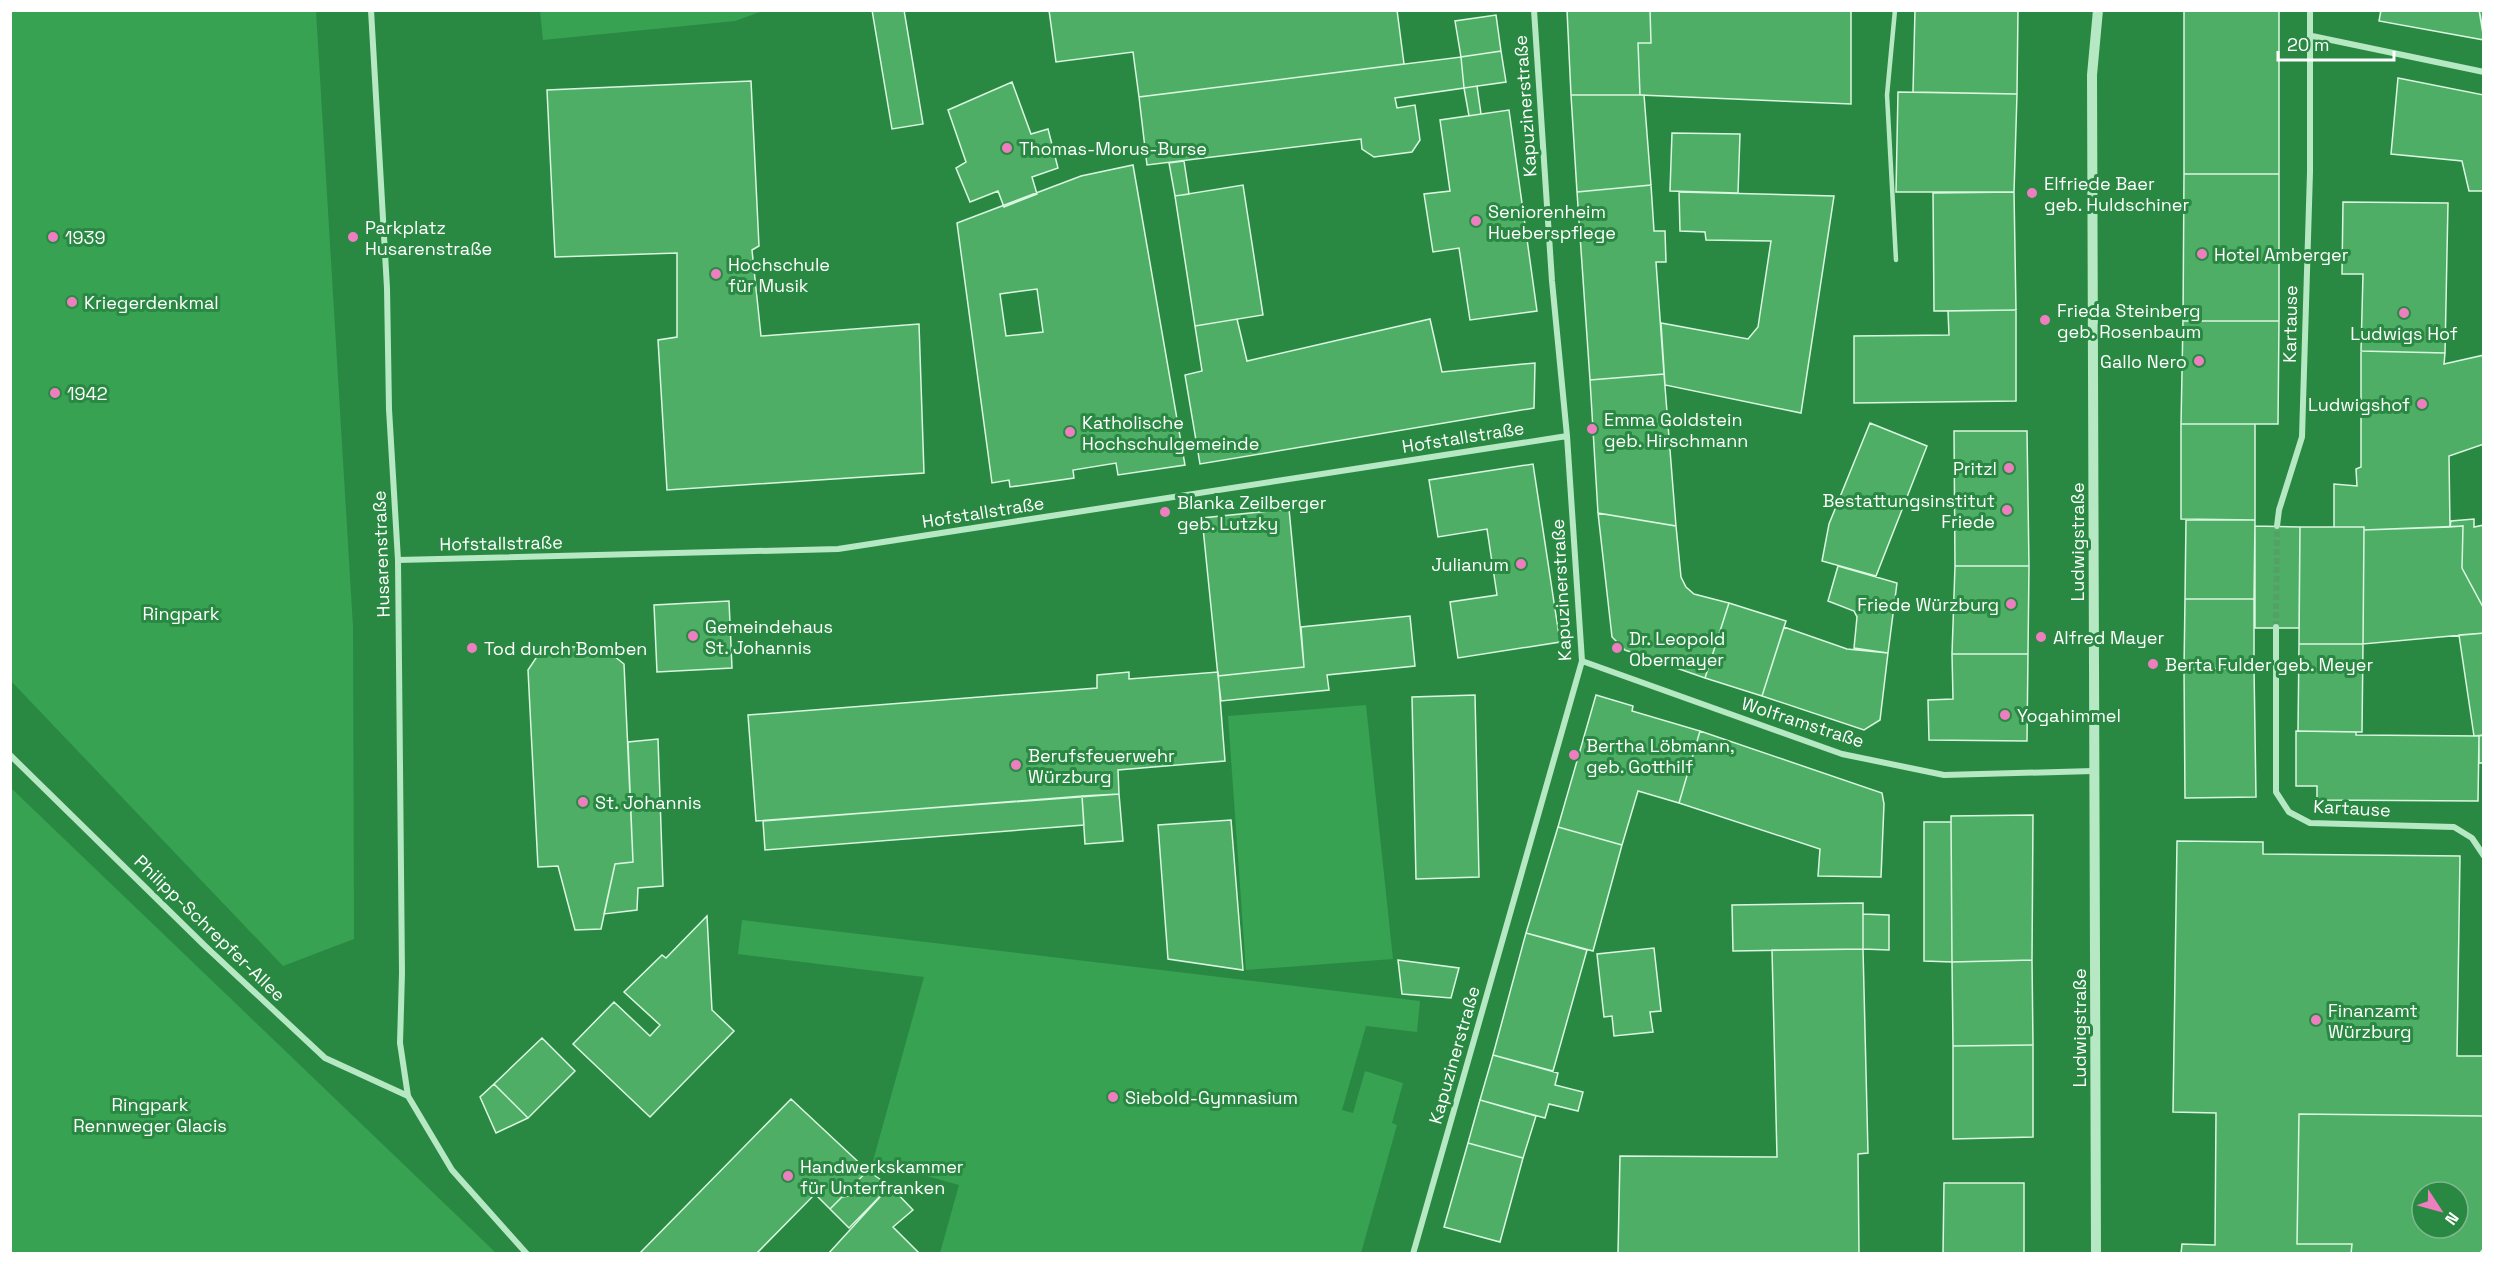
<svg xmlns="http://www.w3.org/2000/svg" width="2494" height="1264" font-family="'Space Grotesk',sans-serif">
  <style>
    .green { fill: #37a252 }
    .building { fill: #4eae66; stroke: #daf7e1; stroke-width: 1.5; fill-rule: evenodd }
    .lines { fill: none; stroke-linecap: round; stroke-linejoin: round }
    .minor-tunnel { stroke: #54a168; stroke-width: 6; stroke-dasharray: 6 3; stroke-linecap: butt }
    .service { stroke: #b6e8c3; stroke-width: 4.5 }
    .minor { stroke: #b6e8c3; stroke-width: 6 }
    .tertiary { stroke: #b6e8c3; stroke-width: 10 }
    .poi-dot { fill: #ef7ec1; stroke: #298942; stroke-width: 2 }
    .labels { text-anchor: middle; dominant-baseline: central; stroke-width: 6; stroke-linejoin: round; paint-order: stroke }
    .street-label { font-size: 18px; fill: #fff; stroke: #298942 }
    .poi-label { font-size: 18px; fill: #fff; stroke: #298942; text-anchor: start }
    .park-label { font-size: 18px; fill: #fff; stroke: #298942 }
  </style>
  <rect width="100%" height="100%" fill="#298942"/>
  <path class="green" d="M11,10L316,11L353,627L354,939L283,966L11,681Z
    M540,11V10L763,11L735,21L543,40Z
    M1366,705L1393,959L1246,970L1228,716Z
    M11,788L496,1253H11Z
    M742,920L1420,1001L1417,1032L1366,1026L1342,1110L1353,1113L1365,1071L1403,1083L1392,1123L1397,1125L1361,1253H940L959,1185L873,1161L924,977L738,954Z"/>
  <path class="building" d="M872,10H904L923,124L892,129Z
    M1049,10H1397L1404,64L1139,97L1133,52L1056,62Z
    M1567,10H1650L1651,43H1638L1640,95H1571Z
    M1650,10H1851V104L1640,95L1638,43H1651Z
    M1915,10H2018L2017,94L1913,92Z
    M2184,10H2279V174H2184Z
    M2381,10H2479L2484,40L2379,21Z
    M2479,10H2484V34Z
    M1496,15L1501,51L1461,57L1455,21Z
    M1501,51L1506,82L1464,88L1461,57Z
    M1461,57L1464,88L1395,98L1397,108L1415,105L1420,140L1412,152L1374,157L1362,149L1361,139L1147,165L1139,97Z
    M2398,78L2484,95V191H2469L2462,161L2391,154Z
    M751,81L759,246L752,250L761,336L919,324L924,473L667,490L658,340L677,337V253L555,257L547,90Z
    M1012,82L1031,134L1048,129L1058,168L1032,177L1037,194L1004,207L998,191L970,202L956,168L966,162L948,110Z
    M1477,86L1481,114L1469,116L1464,88Z
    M1898,92L2017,94L2014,192H1896Z
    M1571,95H1644L1651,185L1577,192Z
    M1509,110L1537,311L1470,320L1459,248L1433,252L1424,194L1450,191L1440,120Z
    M1672,133L1740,134L1738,193L1670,191Z
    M1184,161L1189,194L1175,196L1169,163Z
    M1133,165L1185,465L1118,475L1116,463L1073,470L1074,478L1010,487L1009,480L992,483L957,223L1081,176ZM1037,289L1043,332L1006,336L1000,294Z
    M2184,174H2279V321H2183Z
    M1243,185L1263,315L1195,326L1175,196Z
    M1651,185L1654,231H1665L1666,262H1656L1664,374L1590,380L1577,192Z
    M1679,192L1834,196L1801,413L1665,385L1661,323L1748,339L1758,327L1771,241L1706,240L1705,232L1680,231Z
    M2014,192L2016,310L1934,311L1933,193Z
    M2343,202L2448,203L2445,353L2361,351L2363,274H2342Z
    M2016,310V401L1854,403V336L1949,335L1948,311Z
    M1237,319L1247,361L1430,319L1442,372L1535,363L1534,408L1200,464L1185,375L1202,371L1195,326Z
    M2183,321H2279L2278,424H2181Z
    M2361,351L2445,353L2444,364L2484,355V444L2449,456L2450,527L2364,530V527H2334V484L2357,486L2356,469L2361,467Z
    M1664,374L1676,526L1598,513L1590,380Z
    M1870,423L1927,446L1876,576L1822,561L1829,524Z
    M2181,424H2255V520L2181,519Z
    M1954,431H2027L2029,566H1955Z
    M1533,464L1560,642L1458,658L1450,602L1497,595L1487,529L1438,537L1429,480Z
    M1289,509L1304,667L1218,676L1202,518Z
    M1598,513L1676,526L1681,577L1686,587L1694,594L1729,603L1705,678L1625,650L1612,637Z
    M2474,519V527L2484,525V609L2462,568L2463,526L2450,527L2451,521Z
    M2186,520H2255L2254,599H2185Z
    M2255,526L2300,527L2299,628H2255Z
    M2463,526L2462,568L2484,609V633L2363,644L2364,530Z
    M2300,527H2364L2363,644H2299Z
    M1838,566L1897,583L1888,653L1854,648L1857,617L1854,611L1828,601Z
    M1955,566H2029L2028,654H1952Z
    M2185,599H2254V668L2184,669Z
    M729,601L732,668L657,672L654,605Z
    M1729,603L1786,621L1762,696L1705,678Z
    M1410,616L1415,666L1327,675L1329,690L1221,701L1218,676L1304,667L1301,627Z
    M1784,627L1847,649L1888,653L1880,720L1864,730L1762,696Z
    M2484,633V735L2474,736L2459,635Z
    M2299,644H2363L2362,732L2298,731Z
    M556,647H592V651L609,652L624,664L633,862L615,864L601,929L575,930L558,866L538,867L528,670L540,652H556Z
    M1952,654H2028L2027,741L1929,740L1928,700L1953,699Z
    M2254,668L2256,797L2185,798L2184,669Z
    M1129,672V679L1218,672L1225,761L1118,770L1119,794L756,821L748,715L1097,688V675Z
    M1475,695L1479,877L1416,879L1412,697Z
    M1596,695L1633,706L1632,711L1700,731L1679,803L1638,791L1622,845L1558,827Z
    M1700,731L1882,793L1884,804L1881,877L1818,876L1820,849L1679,803Z
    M2296,731L2356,732V735L2479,736L2478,801L2317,800V786H2296Z
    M2484,735V763H2479V736Z
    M658,739L663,886L638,888L637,910L604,914L615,864L633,862L628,742Z
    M1119,794L1123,841L1085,844L1082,796Z
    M1082,796L1084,825L765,850L763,821Z
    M2033,815L2032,960L1952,962L1951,816Z
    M1231,820L1243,970L1168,959L1158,825Z
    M1924,822H1951L1952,962L1924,961Z
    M1558,827L1622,845L1593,951L1526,933Z
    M2177,841L2263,842V854L2460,856L2457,1056H2484V1116L2299,1114L2297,1244H2352L2351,1254H2181L2182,1244L2215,1245L2216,1113L2173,1112Z
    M1863,903V949L1733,951L1732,905Z
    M1863,914L1889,915V950L1863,949Z
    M707,916L712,1010L734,1031L650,1117L573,1044L614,1002L650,1036L660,1025L624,992L662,955L666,958Z
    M1526,933L1587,950L1553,1071L1493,1055Z
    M1654,948L1661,1011L1650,1012L1653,1032L1614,1036L1612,1016L1604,1017L1597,954Z
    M1863,949L1868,1153L1858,1154L1859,1254H1618L1620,1156L1777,1157L1772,950Z
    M1398,960L1459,968L1451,998L1402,994Z
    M2032,960L2033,1045L1953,1046L1952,962Z
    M542,1038L575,1071L528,1118L494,1084Z
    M2033,1045V1137L1953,1139V1046Z
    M1493,1055L1558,1073L1555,1085L1583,1092L1578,1111L1549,1104L1545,1118L1480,1100Z
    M494,1084L528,1118L496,1133L480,1097Z
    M791,1099L868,1171L856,1182L855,1195L842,1197L830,1209L815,1194L756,1254H639Z
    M1480,1100L1536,1116L1523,1158L1468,1143Z
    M2299,1114L2484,1116V1248L2479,1254H2351L2352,1244H2297ZM2422,1192H2458V1228H2422Z
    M1468,1143L1523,1158L1500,1242L1444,1227Z
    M868,1171L890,1186L849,1228L830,1209L842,1197L855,1195L856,1182Z
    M1944,1183H2024V1254H1943Z
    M890,1186L913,1210L893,1227L920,1254H828Z"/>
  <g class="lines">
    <path class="minor-tunnel" d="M2276,627L2277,526"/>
    <path class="service" d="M1895,10L1887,95L1896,260"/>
    <path class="minor" d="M371,10L387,288L389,409L398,560L402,973L400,1043L408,1096L452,1170L527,1254
      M2312,36L2484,72
      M2277,526L2279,510L2302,437L2310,172V10
      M398,560L838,549L1567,436
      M2276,627V792L2289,812L2310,823L2454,827L2472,838L2484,856
      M1582,661L1842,754L1944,775L2093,771
      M10,755L204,945L325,1058L408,1096
      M1413,1254L1582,661L1567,436L1552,281L1534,10"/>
    <path class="tertiary" d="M2096,1254L2092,75L2098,10"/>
  </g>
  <g class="poi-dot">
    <circle cx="1007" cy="148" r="6"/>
    <circle cx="2032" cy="193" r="6"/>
    <circle cx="1476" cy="221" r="6"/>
    <circle cx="53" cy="237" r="6"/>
    <circle cx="353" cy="237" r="6"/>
    <circle cx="2202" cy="254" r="6"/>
    <circle cx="716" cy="274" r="6"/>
    <circle cx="72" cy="302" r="6"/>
    <circle cx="2404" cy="313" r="6"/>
    <circle cx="2045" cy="320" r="6"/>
    <circle cx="2199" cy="361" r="6"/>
    <circle cx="55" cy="393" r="6"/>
    <circle cx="2422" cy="404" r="6"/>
    <circle cx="1592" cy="429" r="6"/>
    <circle cx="1070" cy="432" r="6"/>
    <circle cx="2009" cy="468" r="6"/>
    <circle cx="2007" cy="510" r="6"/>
    <circle cx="1165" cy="512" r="6"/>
    <circle cx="1521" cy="564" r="6"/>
    <circle cx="2011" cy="604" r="6"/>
    <circle cx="693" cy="636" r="6"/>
    <circle cx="2041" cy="637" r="6"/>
    <circle cx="472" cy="648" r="6"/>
    <circle cx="1617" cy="648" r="6"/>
    <circle cx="2153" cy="664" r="6"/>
    <circle cx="2005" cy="715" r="6"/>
    <circle cx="1574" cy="755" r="6"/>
    <circle cx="1016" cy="765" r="6"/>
    <circle cx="583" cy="802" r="6"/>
    <circle cx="2316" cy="1020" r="6"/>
    <circle cx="1113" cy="1097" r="6"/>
    <circle cx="788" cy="1176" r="6"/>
  </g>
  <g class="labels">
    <g class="street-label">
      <text transform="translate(1525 106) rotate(-94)">Kapuzinerstraße</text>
      <text transform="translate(2290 324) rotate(-89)">Kartause</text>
      <text transform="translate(1463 437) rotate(-9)">Hofstallstraße</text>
      <text transform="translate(983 512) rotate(-9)">Hofstallstraße</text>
      <text transform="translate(2077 542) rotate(-90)">Ludwigstraße</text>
      <text transform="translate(501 543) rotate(-1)">Hofstallstraße</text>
      <text transform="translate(381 554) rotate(-92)">Husarenstraße</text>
      <text transform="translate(1561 590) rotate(-93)">Kapuzinerstraße</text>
      <text transform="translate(1803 722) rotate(18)">Wolframstraße</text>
      <text transform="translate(2352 808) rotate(3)">Kartause</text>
      <text transform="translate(210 928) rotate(44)">Philipp-Schrepfer-Allee</text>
      <text transform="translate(2079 1028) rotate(-90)">Ludwigstraße</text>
      <text transform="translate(1454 1055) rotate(-74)">Kapuzinerstraße</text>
    </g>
    <g class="poi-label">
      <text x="1019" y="148">Thomas-Morus-Burse</text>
      <text x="2044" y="183">Elfriede Baer<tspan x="2044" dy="21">geb. Huldschiner</tspan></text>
      <text x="1488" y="211">Seniorenheim<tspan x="1488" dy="21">Hueberspflege</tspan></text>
      <text x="365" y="227">Parkplatz<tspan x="365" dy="21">Husarenstraße</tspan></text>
      <text x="65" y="237">1939</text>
      <text x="2214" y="254">Hotel Amberger</text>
      <text x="728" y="264">Hochschule<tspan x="728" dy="21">für Musik</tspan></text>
      <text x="84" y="302">Kriegerdenkmal</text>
      <text x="2057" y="310">Frieda Steinberg<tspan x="2057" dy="21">geb. Rosenbaum</tspan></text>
      <text x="2404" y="333" text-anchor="middle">Ludwigs Hof</text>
      <text x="2187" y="361" text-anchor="end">Gallo Nero</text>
      <text x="67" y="393">1942</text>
      <text x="2410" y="404" text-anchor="end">Ludwigshof</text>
      <text x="1604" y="419">Emma Goldstein<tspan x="1604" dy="21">geb. Hirschmann</tspan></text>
      <text x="1082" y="422">Katholische<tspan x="1082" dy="21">Hochschulgemeinde</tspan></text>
      <text x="1997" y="468" text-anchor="end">Pritzl</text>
      <text x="1995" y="500" text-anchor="end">Bestattungsinstitut<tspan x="1995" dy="21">Friede</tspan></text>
      <text x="1177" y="502">Blanka Zeilberger<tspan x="1177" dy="21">geb. Lutzky</tspan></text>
      <text x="1509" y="564" text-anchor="end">Julianum</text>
      <text x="1999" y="604" text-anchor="end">Friede Würzburg</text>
      <text x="705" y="626">Gemeindehaus<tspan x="705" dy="21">St. Johannis</tspan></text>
      <text x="2053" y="637">Alfred Mayer</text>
      <text x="1629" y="638">Dr. Leopold<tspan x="1629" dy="21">Obermayer</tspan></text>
      <text x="484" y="648">Tod durch Bomben</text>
      <text x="2165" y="664">Berta Fulder geb. Meyer</text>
      <text x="2017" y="715">Yogahimmel</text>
      <text x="1586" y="745">Bertha Löbmann,<tspan x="1586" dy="21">geb. Gotthilf</tspan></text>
      <text x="1028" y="755">Berufsfeuerwehr<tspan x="1028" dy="21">Würzburg</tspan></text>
      <text x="595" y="802">St. Johannis</text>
      <text x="2328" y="1010">Finanzamt<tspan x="2328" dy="21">Würzburg</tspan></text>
      <text x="1125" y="1097">Siebold-Gymnasium</text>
      <text x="800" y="1166">Handwerkskammer<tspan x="800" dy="21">für Unterfranken</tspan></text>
    </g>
    <g class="park-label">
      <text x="181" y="613">Ringpark</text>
      <text x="150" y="1104">Ringpark<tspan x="150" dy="21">Rennweger Glacis</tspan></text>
    </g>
  </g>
  <rect width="2494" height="1264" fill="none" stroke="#ffffff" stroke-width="24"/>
  <g transform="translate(2440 1210) rotate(126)"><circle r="28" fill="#298942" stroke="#7fb88e" stroke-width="1.5"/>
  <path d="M0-4.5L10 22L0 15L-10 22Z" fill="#ef7ec1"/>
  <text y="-9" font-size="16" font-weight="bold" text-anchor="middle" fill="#ffffff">N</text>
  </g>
  <path d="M2278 51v9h116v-9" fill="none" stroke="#ffffff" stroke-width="3"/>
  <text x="2287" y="51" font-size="18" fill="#ffffff" stroke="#298942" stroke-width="4.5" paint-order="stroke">20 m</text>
</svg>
